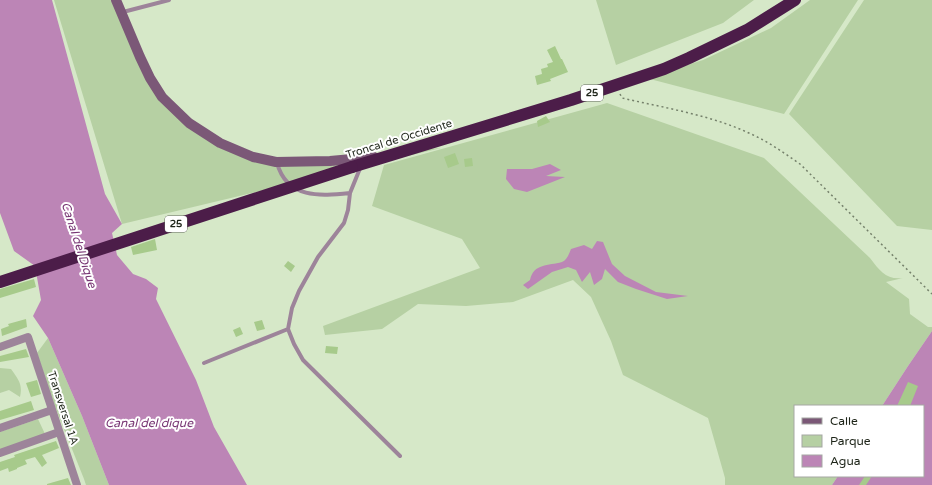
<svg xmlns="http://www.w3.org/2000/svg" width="932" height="485" font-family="'Varela Round',sans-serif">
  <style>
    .green { fill: #b6d0a3 }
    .water { fill: #bc85b6 }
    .building { fill: #a7ca8b }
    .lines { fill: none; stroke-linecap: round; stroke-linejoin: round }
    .path { stroke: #75816b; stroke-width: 1.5; stroke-dasharray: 2 3; stroke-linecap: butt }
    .lane { stroke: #9d849a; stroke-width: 4 }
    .street { stroke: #9d849a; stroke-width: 8 }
    .secondary { stroke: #7b5877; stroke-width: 10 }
    .highway { stroke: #4c1d49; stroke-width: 12 }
    .highway-bridge { stroke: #4c1d49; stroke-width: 12 }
    .labels { text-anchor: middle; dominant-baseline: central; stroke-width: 4; stroke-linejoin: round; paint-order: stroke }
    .shield { fill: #fff; stroke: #61665d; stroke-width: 1 }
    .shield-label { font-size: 10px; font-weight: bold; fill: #1d2418 }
    .street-label { font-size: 11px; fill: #1d2418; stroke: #fff }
    .water-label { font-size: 12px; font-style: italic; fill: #773573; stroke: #fff }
  </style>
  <rect width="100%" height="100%" fill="#d6e8c8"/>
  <path class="green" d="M54,0H116L162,97L204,134L276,162L441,148L122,224Z
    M596,0H754L723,23L616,65Z
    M810,0H858L784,114L646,78L703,60L771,28Z
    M864,0H932V230L897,226L789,114Z
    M607,103L764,158L870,258C880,271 886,280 903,278L886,282L909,299L910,314L928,327H932V331L908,366L882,406H795V476H838L832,485H725V478L708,418L623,375L611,341L591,297L573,280L513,302L466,306L418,304L382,329L325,335L323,326L480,268L462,239L372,206L384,165Z
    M48,338L82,416L109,485H86L84,479L54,404L37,353Z
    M0,368L11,369C18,379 23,384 20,397L9,390L0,393Z
    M38,419L45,434L0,450V432Z"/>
  <path class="water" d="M0,0H52L105,194L122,224L112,233L117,255L133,274L146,279L158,288L156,299L196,380L214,427L247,485H109L82,416L48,338L33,316L41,300L35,266L14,251L0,213Z
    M550,164L561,170L546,176L565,177L527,192L514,189L506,179L507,169H532Z
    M597,241L603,242L612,264L625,276L656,292L688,296L667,299L636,289L618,282L605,269L602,279L594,285L590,272L582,282L576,270L568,267L552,272L528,289L523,285L530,280C534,263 548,266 562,262C567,260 569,254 571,249L584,245L592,249Z
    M932,331V485H832L838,476H923V406H882L908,366Z"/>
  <path class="building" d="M555,46L561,59H562L568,72L550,79L551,81L537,85L535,76L542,74L541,69L548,67L547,64L553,62L547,50Z
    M546,116L550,122L538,127L537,121Z
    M455,153L459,164L448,168L444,157Z
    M472,158L473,166L465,167L464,159Z
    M155,239L157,250L133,255L131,247Z
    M288,261L295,266L291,272L284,266Z
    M34,279L36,287L0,298V289Z
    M26,319L27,327L2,336L1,329L9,326L8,324Z
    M262,320L265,329L257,331L254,322Z
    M240,327L243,334L236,337L233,330Z
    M326,346L338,347L337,354L325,353Z
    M26,349L29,357L0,362V356Z
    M37,380L41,394L31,397L26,383Z
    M908,382L918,386L910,406H897Z
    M31,401L34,410L0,420V411Z
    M56,441L59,448L42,455L47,463L42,467L35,457L25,460L27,464L17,468V469L9,472L8,468L0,471V462L15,457L14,455Z
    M865,476H872L866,485H859Z
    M68,478L71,485H47V484Z"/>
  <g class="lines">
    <path class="path" d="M620,94L622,98C665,108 711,115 751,134C769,142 784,153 800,164L932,294"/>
    <path class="lane" d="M123,12L169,0
      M277,163C287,199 320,196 350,193
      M361,166L350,193L348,210L344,223L318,257L299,291L292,308L288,329L294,344L303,360L400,456
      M204,363L288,329"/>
    <path class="street" d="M0,347L28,337L77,485
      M0,428L52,410
      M0,453L59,432"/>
    <path class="secondary" d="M116,0L140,57L150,78L162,97L189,123L220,143L253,157L276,162L330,161L374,157"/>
    <path class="highway" d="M352,167L571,100L664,69L689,58L747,30L795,0"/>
    <path class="highway-bridge" d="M0,282L352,167"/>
  </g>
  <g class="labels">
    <g class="shield">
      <rect x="581" y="85" width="22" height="16" rx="3"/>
      <rect x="165" y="216" width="22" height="16" rx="3"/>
    </g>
    <g class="shield-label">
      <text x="592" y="93">25</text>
      <text x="176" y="224">25</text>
    </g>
    <g class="street-label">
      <text transform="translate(399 139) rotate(-17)">Troncal de Occidente</text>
      <text transform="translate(63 408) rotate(72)">Transversal 1A</text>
    </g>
    <g class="water-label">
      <text transform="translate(79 245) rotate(72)">Canal del Dique</text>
      <text x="149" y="423">Canal del dique</text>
    </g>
  </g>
  <rect x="794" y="405" width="130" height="72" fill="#ffffff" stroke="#a5a7a3"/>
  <rect x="802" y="418" width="20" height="6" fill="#7b5877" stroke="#a5a7a3"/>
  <text x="830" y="425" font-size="12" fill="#1d2418">Calle</text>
  <rect x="802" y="435" width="20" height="12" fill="#b6d0a3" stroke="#a5a7a3"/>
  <text x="830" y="445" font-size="12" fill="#1d2418">Parque</text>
  <rect x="802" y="455" width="20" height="12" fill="#bc85b6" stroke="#a5a7a3"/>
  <text x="830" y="465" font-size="12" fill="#1d2418">Agua</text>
</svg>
